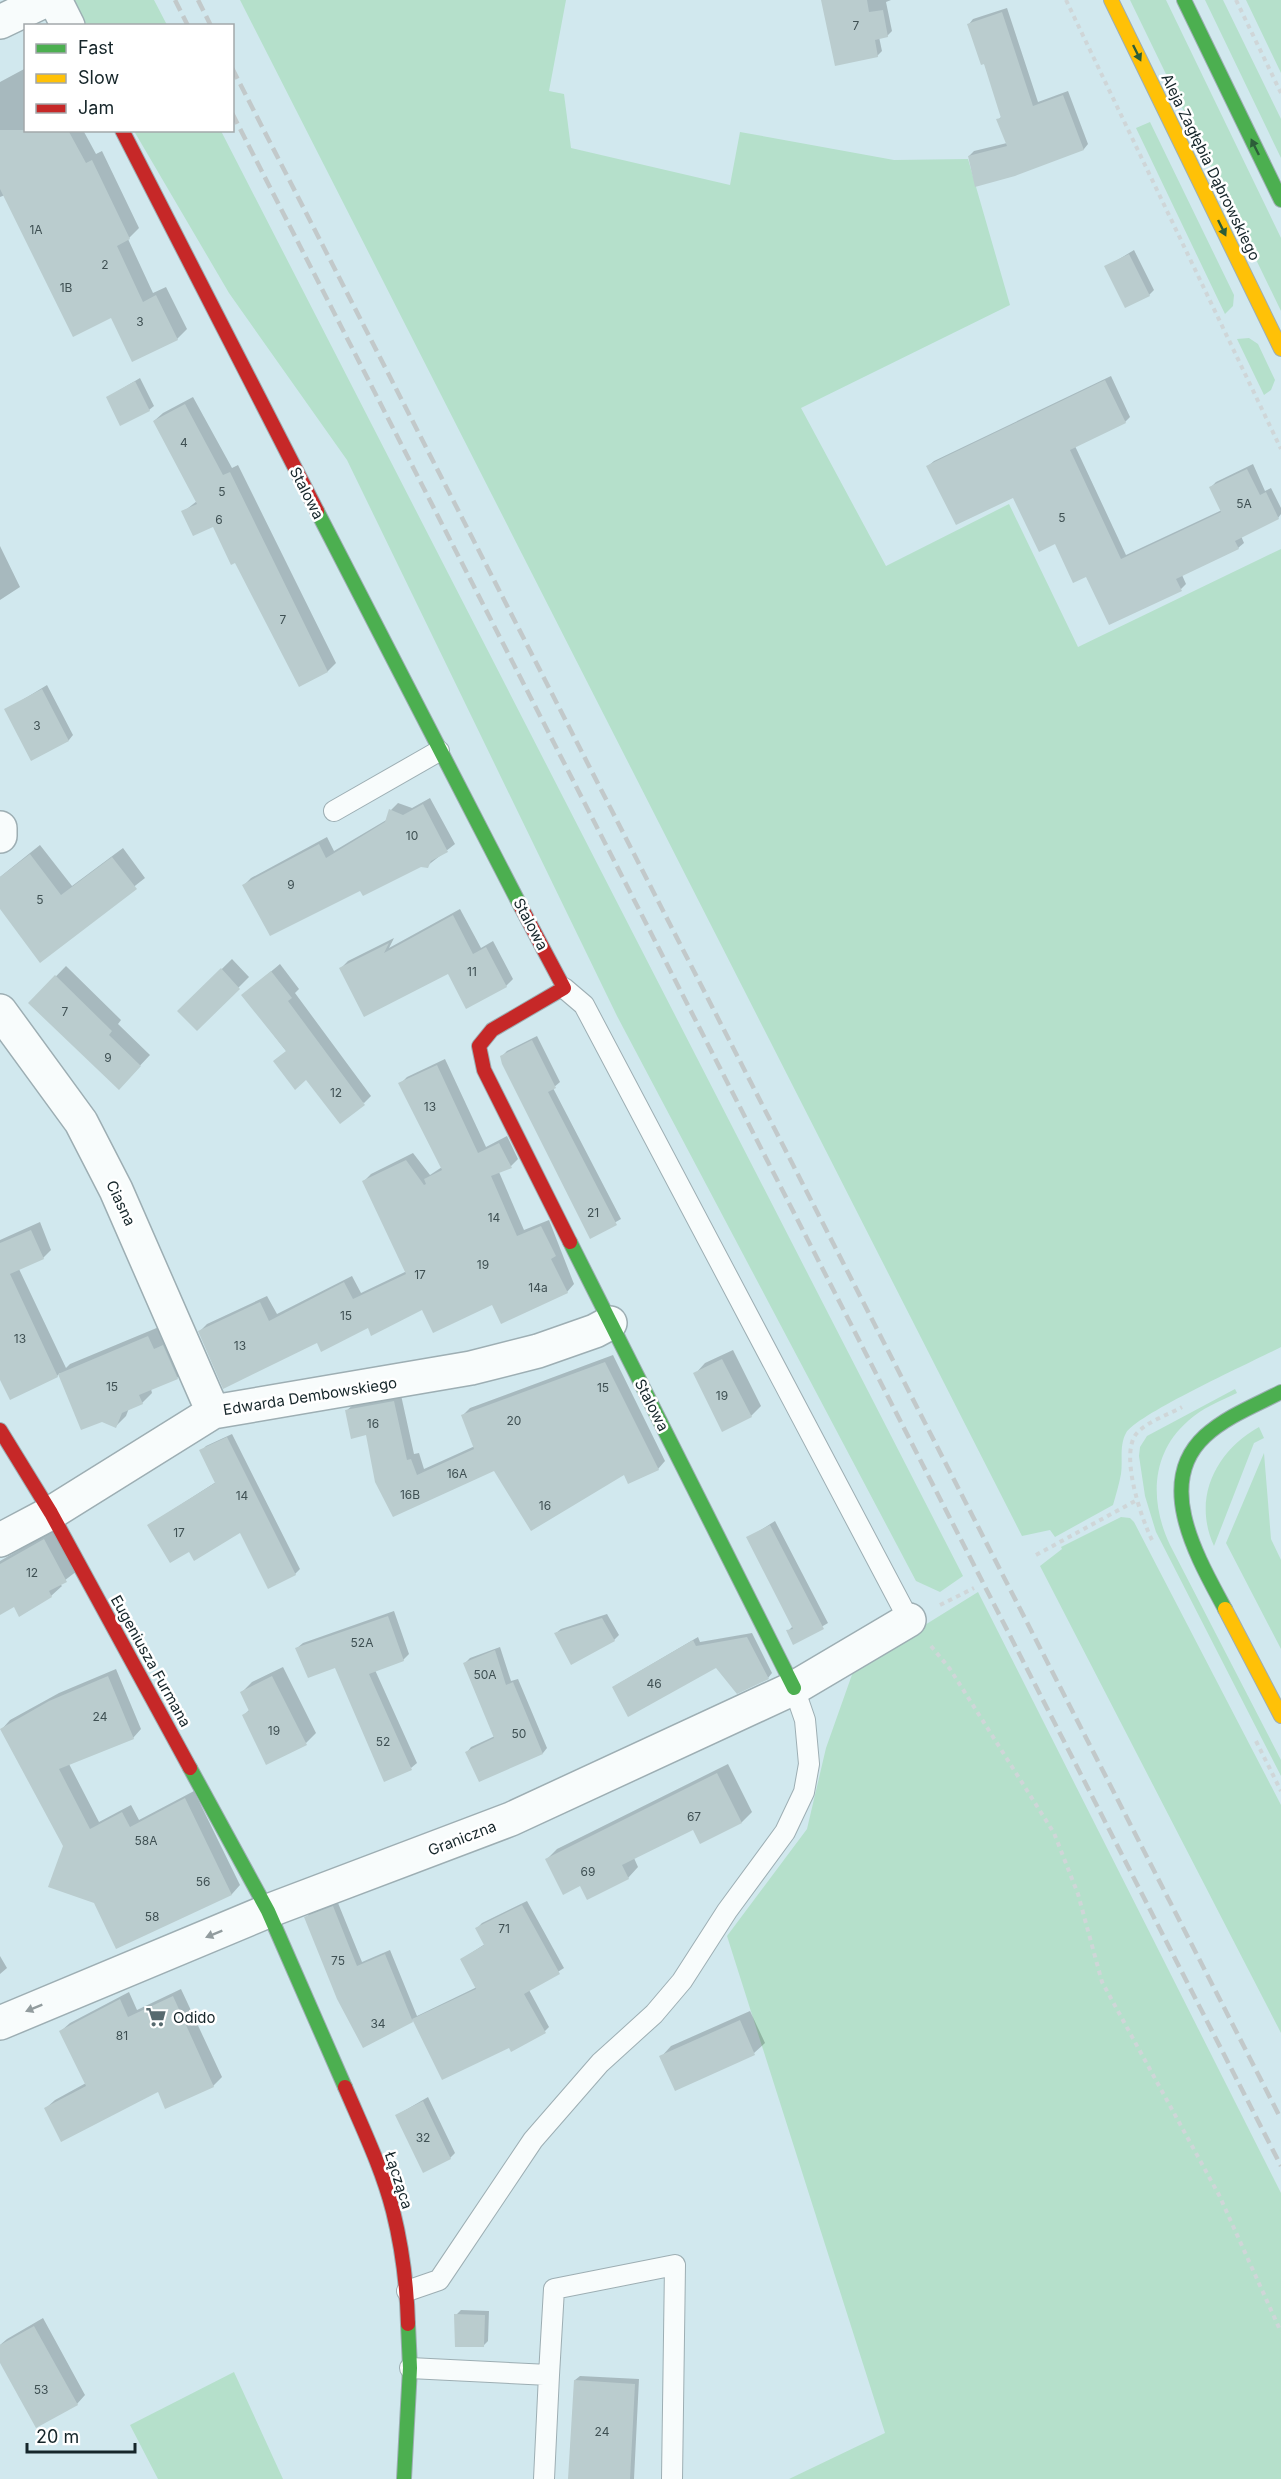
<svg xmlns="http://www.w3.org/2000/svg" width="1281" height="2479" font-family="Inter,sans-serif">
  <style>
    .green { fill: #b5e0cb }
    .shadow { fill: #0003 }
    .building { fill: #baccce }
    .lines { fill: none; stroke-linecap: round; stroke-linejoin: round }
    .lane-casing { stroke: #9daeb3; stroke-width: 22 }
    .street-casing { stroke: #9daeb3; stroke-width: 36 }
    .fast-casing { stroke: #9daeb3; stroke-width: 16 }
    .slow-casing { stroke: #9daeb3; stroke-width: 16 }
    .jam-casing { stroke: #9daeb3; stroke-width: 16 }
    .path { stroke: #cfd6d8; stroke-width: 4; stroke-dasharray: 4.5 4.5; stroke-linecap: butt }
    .lane { stroke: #f8fcfc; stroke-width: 20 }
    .street { stroke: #f8fcfc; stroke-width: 33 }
    .fast { stroke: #4caf50; stroke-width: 14 }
    .slow { stroke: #ffc107; stroke-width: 14 }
    .jam { stroke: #c62828; stroke-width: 14 }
    .rail { stroke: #c2c9ca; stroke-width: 4.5; stroke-dasharray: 12 6; stroke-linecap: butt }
    .oneway { fill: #2c5d39 }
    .oneway2 { fill: #929c9e }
    .labels { text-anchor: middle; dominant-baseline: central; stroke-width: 5; stroke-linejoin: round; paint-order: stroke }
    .number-label { font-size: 12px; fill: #3f5053 }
    .street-label { font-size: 15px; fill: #16262a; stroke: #fff }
    .poi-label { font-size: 15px; fill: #16262a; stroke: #fff; text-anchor: start }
  </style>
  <rect width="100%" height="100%" fill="#d1e8ee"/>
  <path class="green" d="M73,0H154L167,25H84Z
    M240,0H566L549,91L564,94L571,148L730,185L740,132L894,160L968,159L1010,305L801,408L886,566L1009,504L1078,647L1281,549V1347C1254,1361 1137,1414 1126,1433C1119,1446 1123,1461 1121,1474C1119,1484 1116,1495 1113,1505L1055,1537L1050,1530L1022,1536Z
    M1130,0H1166L1281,238V311Z
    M1205,0H1223L1281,119V158Z
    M1246,0H1281V73Z
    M1150,122L1234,295L1233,306L1225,314L1136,128Z
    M134,131H221L963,1576L940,1592L916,1581L617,1016L347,460L229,293Z
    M1249,338L1258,344L1275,380L1271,390L1264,395L1237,339Z
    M1235,1389L1237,1393C1220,1401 1202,1408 1188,1421C1150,1454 1150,1503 1170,1545L1281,1760V1776L1156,1532L1145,1496L1139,1456L1140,1447L1147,1436Z
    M1259,1427L1264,1438L1254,1443L1214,1546C1192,1498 1216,1451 1259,1427Z
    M1264,1453L1271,1539L1281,1560V1649L1226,1543Z
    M1121,1517L1130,1518L1134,1522L1281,1805V2033L1040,1566L1062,1549L1061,1547Z
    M978,1592L1281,2193V2479H789L885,2433L727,1936L807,1829L826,1748L854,1669Z
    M234,2372L283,2479H158L130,2425Z"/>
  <path class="shadow" d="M823,0H891L886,2L892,31L887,36L879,37L882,51L877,56Z
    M1007,8L1038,102L1068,91L1088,144L1084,149L1013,175L969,156L974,151L1007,143L998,120L1002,116L984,62L969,24L973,19Z
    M26,68V130H83L96,154L102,151L139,228L128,239L153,293L166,287L187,329L177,339L111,316L5,195L0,197V82Z
    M1134,250L1154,290L1149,295L1106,267Z
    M1111,376L1130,417L1125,422L1075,446L1126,555L1222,510L1211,487L1216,482L1253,464L1265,491L1271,488L1281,508V514L1278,518L1241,536L1244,543L1238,548L1182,575L1186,584L1181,589L1087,575L1013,496L928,466L934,461Z
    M140,378L154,406L149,410L108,397Z
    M193,397L232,468L238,465L336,663L328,671L300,685L236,561L214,525L183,512L197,501L154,421L163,413Z
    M0,546L20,587L0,600Z
    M47,685L73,735L69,740L32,759L6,710Z
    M430,798L455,844L427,866L420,865L361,889L244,885L251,878L327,837L334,851L388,819L391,810L398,803L412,808Z
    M40,845L72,886L123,848L145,878L40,960L0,895V877Z
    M460,909L481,948L493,941L513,979L506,986L448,972L341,968L348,961L394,938L389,948Z
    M232,959L249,977L197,1029L179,1011Z
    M280,964L299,989L295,993L371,1096L364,1103L307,1078L243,995Z
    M66,966L121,1020L118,1024L150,1055L119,1088L30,1003Z
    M537,1036L560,1082L553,1088L621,1219L590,1237L502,1056L507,1051Z
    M445,1059L486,1147L507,1136L518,1159L511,1166L499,1172L524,1230L549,1220L574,1284L567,1292L493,1303L423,1308L318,1341L200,1331L207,1324L267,1296L277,1314L352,1276L361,1293L407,1271L364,1181L371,1174L413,1153L430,1175L442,1167L400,1084L407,1077Z
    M40,1222L51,1250L43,1258L19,1269L66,1368L70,1364L159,1327L187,1367L177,1378L151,1389L152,1393L142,1403L129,1408L126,1416L116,1426L102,1420L81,1428L60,1373L57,1376L0,1377V1240Z
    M733,1350L761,1406L751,1416L695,1374L705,1363Z
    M613,1355L665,1461L658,1469L625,1473L495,1469L394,1515L367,1434L346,1411L354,1404L401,1395L414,1454L419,1453L424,1469L475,1446L463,1415L470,1408Z
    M232,1434L300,1569L295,1574L241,1531L190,1550L149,1525L216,1482L201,1451L206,1446Z
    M775,1521L828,1623L794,1643L788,1631L793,1626L748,1538Z
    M54,1530L77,1571L60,1584L62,1586L51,1596L15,1605L0,1602V1561Z
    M394,1611L409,1654L403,1660L375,1670L417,1763L411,1768L336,1667L297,1648L303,1643Z
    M607,1614L619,1635L614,1640L556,1633L561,1629Z
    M752,1633L772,1673L768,1678L716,1667L613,1687L698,1637L700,1642Z
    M500,1647L511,1681L518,1679L547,1748L543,1753L480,1780L467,1752L471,1747L495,1736L465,1663L470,1658Z
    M283,1667L316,1733L306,1743L244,1715L250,1709L242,1692L252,1682Z
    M116,1669L141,1729L133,1738L69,1764L99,1822L131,1805L139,1820L194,1791L240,1885L232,1894L116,1947L95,1902L2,1729L10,1720L59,1693Z
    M728,1764L752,1812L742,1822L701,1842L693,1828L634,1858L638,1867L628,1878L581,1884L547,1859L557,1849Z
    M527,1901L564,1968L529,1990L549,2027L545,2031L510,2046L414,2019L412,2021L306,1918L310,1913L338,1903L362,1962L390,1950L417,2016L477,1987L462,1959L485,1944L477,1928L482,1923Z
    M0,1956L7,1968L0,1974Z
    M181,1989L222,2077L213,2086L158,2090L46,2108L55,2100L86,2083L61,2031L70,2023L129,1992L137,2010Z
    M750,2011L765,2043L754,2053L676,2089L661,2057L671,2046Z
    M428,2097L455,2153L450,2158L397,2115Z
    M461,2310L489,2311L488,2341L483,2346L456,2315Z
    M43,2318L85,2395L77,2404L0,2351V2345L7,2339Z
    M580,2376L639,2379L634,2479H569L575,2380Z"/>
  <path class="building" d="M821,0H867L869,12L883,10L888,37L875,40L878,57L835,66Z
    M1002,12L1033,106L1063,95L1084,150L1015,176L975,187L968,156L1007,146L996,119L1001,118L984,64L981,65L967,24Z
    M0,130H68L86,163L92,160L130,239L117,246L143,302L156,295L178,340L132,362L111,318L73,337L0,189Z
    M1129,254L1150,296L1125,308L1104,266Z
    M1105,380L1126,423L1070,450L1121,559L1221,512L1209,487L1247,469L1260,495L1266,492L1279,519L1235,541L1239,549L1176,579L1182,591L1109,625L1086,577L1073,583L1055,544L1039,552L1013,498L956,525L926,466Z
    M135,381L150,411L120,426L106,397Z
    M185,404L223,475L230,472L328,672L299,687L235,563L231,565L213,527L193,536L181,511L197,504L153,421Z
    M42,689L69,741L31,761L4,709Z
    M423,804L448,852L431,861L428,868L421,867L363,896L360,891L270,936L242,885L319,844L326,858L385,822L389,809L403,815Z
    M30,854L61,895L112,857L137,889L40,963L0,909V877Z
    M453,915L473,954L486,947L507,987L466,1009L448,974L364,1017L339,968L389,943L384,953Z
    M221,968L240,989L197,1031L177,1011Z
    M271,971L292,998L288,1001L365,1105L340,1124L306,1080L295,1090L273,1061L286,1051L241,995Z
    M55,975L112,1031L109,1035L141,1066L119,1090L28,1003Z
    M532,1040L556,1088L548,1092L617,1225L590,1239L502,1064L500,1056Z
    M437,1065L478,1153L499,1143L512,1168L491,1176L517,1236L541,1226L556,1256L551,1259L568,1293L501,1324L492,1305L433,1333L422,1310L371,1336L368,1328L321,1352L317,1343L223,1389L198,1331L260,1302L269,1321L344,1282L353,1299L406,1274L362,1181L406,1160L424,1185L426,1184L424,1179L442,1170L398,1083Z
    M31,1230L44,1259L10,1274L58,1377L10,1400L0,1380V1243Z
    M148,1336L154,1349L163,1345L178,1379L139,1395L143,1404L122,1413L116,1428L102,1422L81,1430L58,1374Z
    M722,1359L752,1417L722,1432L693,1373Z
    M605,1362L659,1470L628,1484L624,1475L531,1531L494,1471L393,1517L375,1482L366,1435L351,1439L345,1410L394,1401L407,1460L411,1459L417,1475L474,1449L461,1415Z
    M227,1437L296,1575L268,1589L240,1533L194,1561L189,1552L170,1563L147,1525L215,1483L199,1450Z
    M770,1525L824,1629L793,1645L786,1630L793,1629L746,1537Z
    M44,1539L67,1582L49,1591L52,1597L19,1617L14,1607L0,1615V1564Z
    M388,1616L404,1661L369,1674L412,1770L384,1782L335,1668L308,1678L295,1648Z
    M602,1618L615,1641L571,1665L554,1633Z
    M747,1637L769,1679L737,1694L716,1668L628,1717L612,1687L693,1640L696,1646Z
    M495,1650L506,1685L513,1682L543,1754L479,1782L465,1752L494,1738L463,1663Z
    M108,1676L134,1739L59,1769L90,1829L122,1812L130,1827L185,1798L232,1895L116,1949L94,1903L48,1887L63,1846L0,1729L49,1701Z
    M272,1676L307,1745L266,1765L242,1715L249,1711L240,1692Z
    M717,1773L742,1823L700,1844L693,1830L622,1865L629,1879L587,1900L580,1886L563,1895L545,1859Z
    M522,1905L560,1974L524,1994L546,2033L511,2052L509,2048L442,2080L412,2019L476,1989L460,1959L484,1945L475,1928Z
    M333,1906L357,1966L385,1954L413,2022L363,2048L337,1999L304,1917Z
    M173,1996L214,2087L165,2109L158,2092L61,2142L44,2108L86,2086L59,2031L120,1999L128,2017Z
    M740,2020L755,2055L675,2091L659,2056Z
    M423,2101L451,2159L423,2173L395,2115Z
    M454,2314L485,2315L484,2347H455Z
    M34,2326L78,2405L36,2428L0,2363V2345Z
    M574,2380L635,2384L630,2479H568Z"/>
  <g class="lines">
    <g class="lane-casing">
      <path id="lane" d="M334,811L439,751
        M564,988L584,1005L909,1620
        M407,2291L439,2280L533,2140L600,2063L654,2014L682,1981L727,1911L785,1832L804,1792L809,1764L805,1720L794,1688
        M410,2368L549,2375L554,2289L675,2265L672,2479
        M544,2479L549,2375"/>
    </g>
    <g class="street-casing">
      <path id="street" d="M55,0L68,26
        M0,22L46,0
        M0,828V836
        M0,1011L81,1122L116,1190L213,1412
        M0,1540L51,1513L213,1412L471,1368L538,1351L595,1331L610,1323
        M0,2023L268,1911L511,1819L794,1688L909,1620"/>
    </g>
    <g class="fast-casing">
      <path id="fast" d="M1184,0L1281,200
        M317,511L521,907
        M570,1242L794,1688
        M1225,1609C1199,1560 1153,1484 1205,1436C1227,1416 1256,1405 1281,1392
        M190,1768L268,1911L345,2087
        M404,2479L410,2368L408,2324"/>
    </g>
    <g class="slow-casing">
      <path id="slow" d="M1111,0L1281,349
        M1225,1609L1281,1716"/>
    </g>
    <g class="jam-casing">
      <path id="jam" d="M122,130L317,511
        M521,907L564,988L492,1030L479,1046L484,1070L570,1242
        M0,1430L51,1513L190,1768
        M345,2087C362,2127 382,2168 393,2211C402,2247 407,2287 408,2324"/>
    </g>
    <path class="path" d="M1066,0L1281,449
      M1236,0L1281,93
      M1152,1540C1141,1518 1119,1453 1137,1433C1148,1421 1168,1415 1182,1407
      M1036,1555L1137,1500
      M940,1605L974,1588
      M931,1646L950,1669L1054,1833L1078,1894L1102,1982L1219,2195L1281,2332
      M1256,1741L1281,1791"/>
    <use href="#lane" class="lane"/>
    <use href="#street" class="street"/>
    <use href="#fast" class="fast"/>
    <use href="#slow" class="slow"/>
    <use href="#jam" class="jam"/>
    <path class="rail" d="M175,0L188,26
      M198,0L211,26
      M232,68L1281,2119
      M232,113L1281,2166"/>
  </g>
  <defs><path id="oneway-solid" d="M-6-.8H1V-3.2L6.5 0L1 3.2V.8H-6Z" transform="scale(1.5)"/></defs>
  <g class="oneway">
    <use href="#oneway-solid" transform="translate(1137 53) rotate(64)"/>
    <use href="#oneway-solid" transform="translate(1255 147) rotate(-116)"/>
    <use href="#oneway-solid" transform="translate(1222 228) rotate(64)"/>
  </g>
  <g class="oneway2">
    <use href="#oneway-solid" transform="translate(214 1934) rotate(158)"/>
    <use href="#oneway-solid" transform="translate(34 2008) rotate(158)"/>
  </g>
  <defs>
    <g id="supermarket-bare" transform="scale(1.62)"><path d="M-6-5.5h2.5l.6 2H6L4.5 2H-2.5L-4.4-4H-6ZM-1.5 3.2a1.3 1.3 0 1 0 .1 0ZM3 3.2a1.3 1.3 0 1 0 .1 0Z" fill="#576a6f" stroke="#fff" stroke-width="2.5" paint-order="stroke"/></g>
  </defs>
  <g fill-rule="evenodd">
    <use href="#supermarket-bare" x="156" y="2017"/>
  </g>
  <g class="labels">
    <g class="number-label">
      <text x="856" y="25">7</text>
      <text x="36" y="229">1A</text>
      <text x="105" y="264">2</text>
      <text x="66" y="287">1B</text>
      <text x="140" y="321">3</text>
      <text x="184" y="442">4</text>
      <text x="222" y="491">5</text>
      <text x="1244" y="503">5A</text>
      <text x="1062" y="517">5</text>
      <text x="219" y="519">6</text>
      <text x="283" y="619">7</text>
      <text x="37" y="725">3</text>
      <text x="412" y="835">10</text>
      <text x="291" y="884">9</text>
      <text x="40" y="899">5</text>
      <text x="472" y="971">11</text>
      <text x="65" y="1011">7</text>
      <text x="108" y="1057">9</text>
      <text x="336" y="1092">12</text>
      <text x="430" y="1106">13</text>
      <text x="593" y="1212">21</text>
      <text x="494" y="1217">14</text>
      <text x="483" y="1264">19</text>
      <text x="420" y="1274">17</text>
      <text x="538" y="1287">14a</text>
      <text x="346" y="1315">15</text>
      <text x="20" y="1338">13</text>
      <text x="240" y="1345">13</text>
      <text x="112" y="1386">15</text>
      <text x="603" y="1387">15</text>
      <text x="722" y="1395">19</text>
      <text x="514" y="1420">20</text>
      <text x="373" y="1423">16</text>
      <text x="457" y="1473">16A</text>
      <text x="410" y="1494">16B</text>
      <text x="242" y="1495">14</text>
      <text x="545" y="1505">16</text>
      <text x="179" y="1532">17</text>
      <text x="32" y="1572">12</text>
      <text x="362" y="1642">52A</text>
      <text x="485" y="1674">50A</text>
      <text x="654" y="1683">46</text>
      <text x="100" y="1716">24</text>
      <text x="274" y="1730">19</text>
      <text x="519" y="1733">50</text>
      <text x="383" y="1741">52</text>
      <text x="694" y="1816">67</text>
      <text x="146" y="1840">58A</text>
      <text x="588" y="1871">69</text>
      <text x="203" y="1881">56</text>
      <text x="152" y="1916">58</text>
      <text x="504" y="1928">71</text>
      <text x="338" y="1960">75</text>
      <text x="378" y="2023">34</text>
      <text x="122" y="2035">81</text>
      <text x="423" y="2137">32</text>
      <text x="41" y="2389">53</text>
      <text x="602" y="2431">24</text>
    </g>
    <g class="street-label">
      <text transform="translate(1211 167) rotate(64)">Aleja Zagłębia Dąbrowskiego</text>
      <text transform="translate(307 493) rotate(63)">Stalowa</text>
      <text transform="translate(531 924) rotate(62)">Stalowa</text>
      <text transform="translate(121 1203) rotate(65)">Ciasna</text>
      <text transform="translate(310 1396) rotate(-9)">Edwarda Dembowskiego</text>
      <text transform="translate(652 1405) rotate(63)">Stalowa</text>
      <text transform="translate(151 1661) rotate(61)">Eugeniusza Furmana</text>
      <text transform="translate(462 1838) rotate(-21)">Graniczna</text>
      <text transform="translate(399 2180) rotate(72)">Łącząca</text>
    </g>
    <g class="poi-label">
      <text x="173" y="2017">Odido</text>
    </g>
  </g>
  <rect x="24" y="24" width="210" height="108" fill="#ffffff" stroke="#a2a8aa" stroke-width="1.5"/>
  <rect x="36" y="44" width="30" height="9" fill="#4caf50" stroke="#a2a8aa" stroke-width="1.5"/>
  <text x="78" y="54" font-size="18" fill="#16262a">Fast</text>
  <rect x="36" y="74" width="30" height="9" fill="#ffc107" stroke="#a2a8aa" stroke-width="1.5"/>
  <text x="78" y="84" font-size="18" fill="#16262a">Slow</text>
  <rect x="36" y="104" width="30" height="9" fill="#c62828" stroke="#a2a8aa" stroke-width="1.5"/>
  <text x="78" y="114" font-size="18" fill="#16262a">Jam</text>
  <path d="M27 2443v9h108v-9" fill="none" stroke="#16262a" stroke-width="3"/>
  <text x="36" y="2443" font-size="18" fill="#16262a" stroke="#ffffff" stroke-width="4.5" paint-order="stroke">20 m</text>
</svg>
